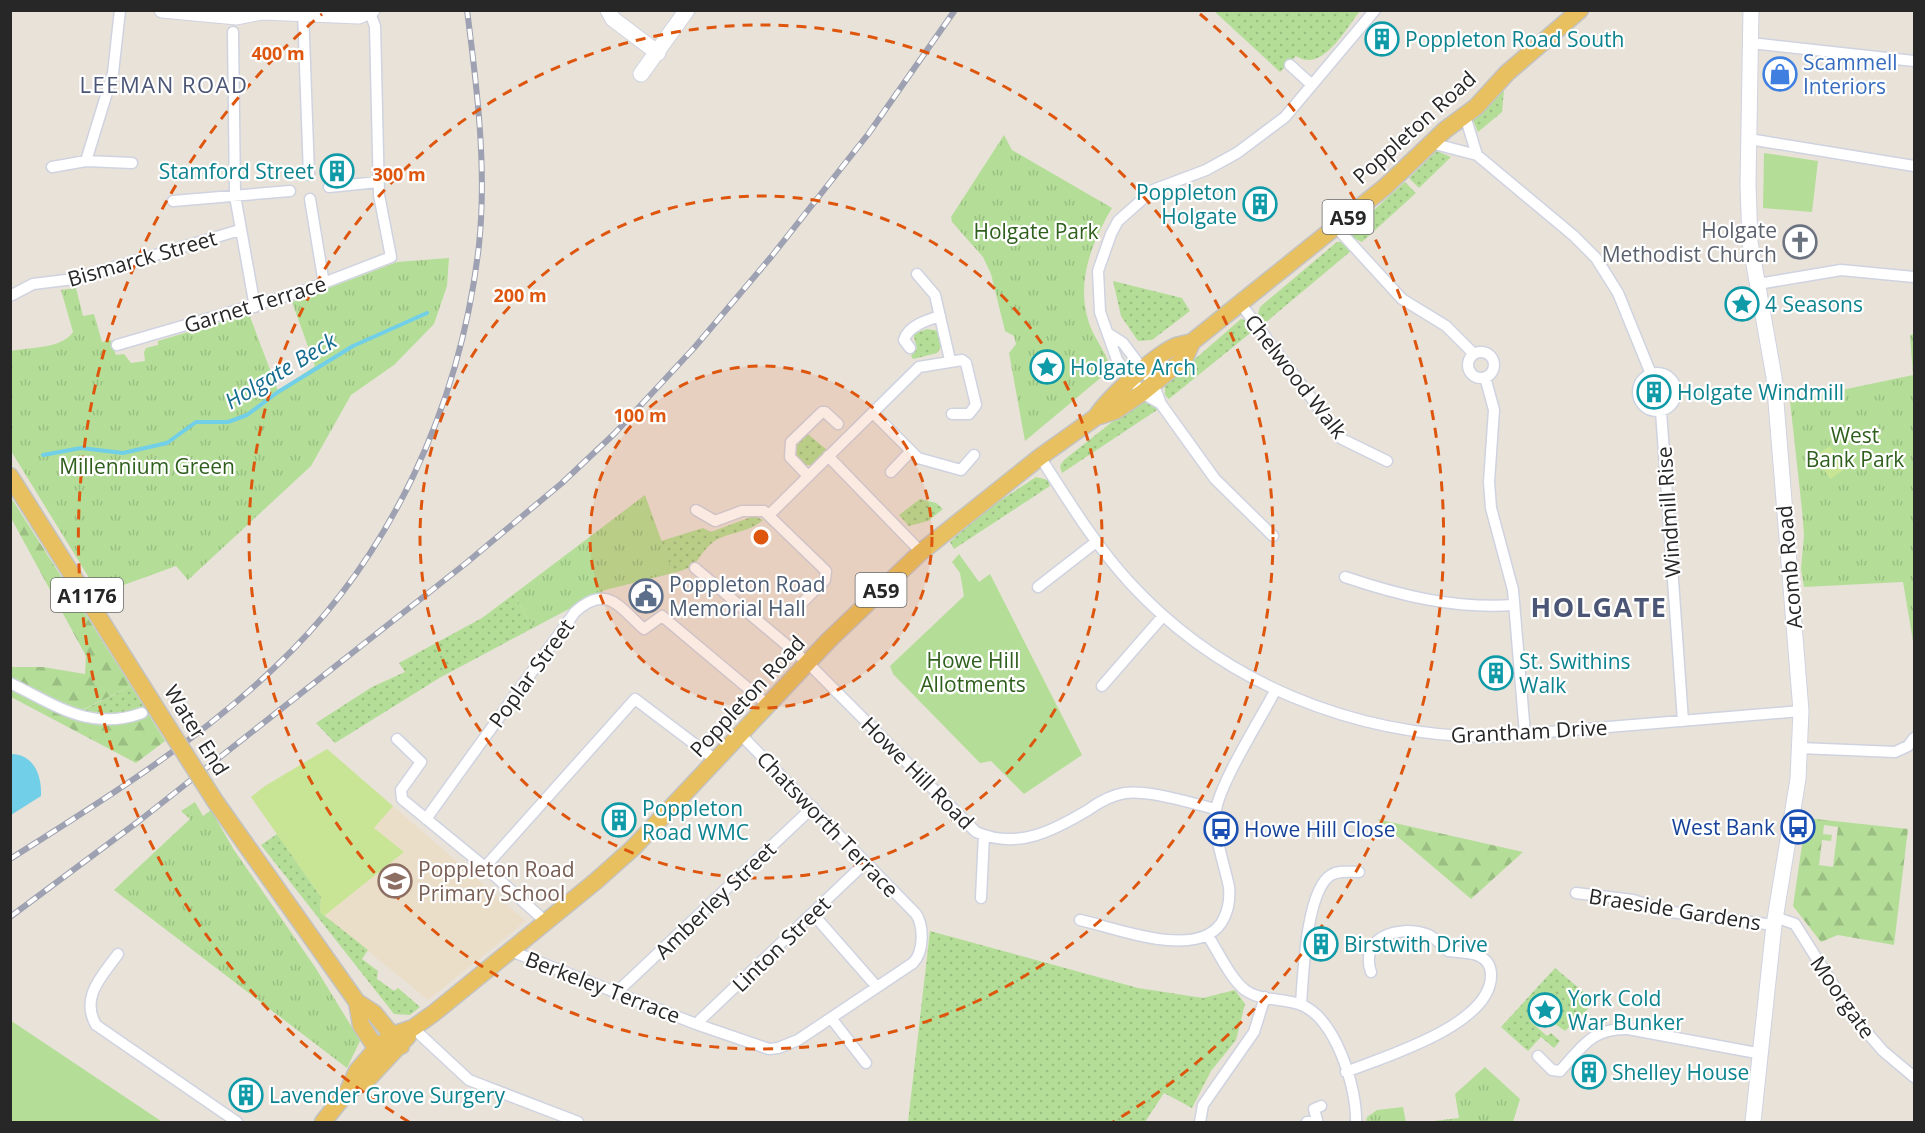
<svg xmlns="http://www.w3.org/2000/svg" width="1925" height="1133" font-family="'Open Sans',sans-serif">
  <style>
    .education { fill: #ebdec9 }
    .grass { fill: url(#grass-dots) }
    .forest { fill: url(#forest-firs); fill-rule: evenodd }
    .park { fill: url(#park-tufts) }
    .garden { fill: #b4de98 }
    .pitch { fill: #c7e594 }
    .water { fill: #71cfe7 }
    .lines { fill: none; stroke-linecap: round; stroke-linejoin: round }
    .stream { stroke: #71cfe7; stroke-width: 4 }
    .street-casing { stroke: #cfd3e0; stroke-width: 13 }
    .secondary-casing { stroke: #cfd3e0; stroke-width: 17 }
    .primary-casing { stroke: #c3c3c3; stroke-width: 19 }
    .street { stroke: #fff; stroke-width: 10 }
    .secondary { stroke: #fff; stroke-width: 15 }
    .primary { stroke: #e8c060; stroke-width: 16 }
    .rail-casing { stroke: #9da1b1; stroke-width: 6 }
    .rail { stroke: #fff; stroke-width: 4; stroke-dasharray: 11; stroke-linecap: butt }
    .primary-bridge-casing { stroke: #c3c3c3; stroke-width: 19; stroke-linecap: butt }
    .primary-bridge { stroke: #e8c060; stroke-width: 16 }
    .ring { fill: none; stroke: #de560d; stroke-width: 3; stroke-dasharray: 10 8 }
    .labels { text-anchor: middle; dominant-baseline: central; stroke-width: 4.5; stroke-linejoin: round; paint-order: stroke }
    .shield { fill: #fff; stroke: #686868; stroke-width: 1.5 }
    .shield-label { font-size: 20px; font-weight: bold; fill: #272727 }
    .culture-label { font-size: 21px; fill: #0d838f; stroke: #fff; text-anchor: start }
    .shop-label { font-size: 21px; fill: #366cbe; stroke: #fff; text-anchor: start }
    .street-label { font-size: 21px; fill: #272727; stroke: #fff }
    .worship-label { font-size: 21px; fill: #5b616d; stroke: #fff; text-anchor: end }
    .park-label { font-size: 21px; fill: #2f5f1d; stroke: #fff }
    .service-label { font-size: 21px; fill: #4e5e75; stroke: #fff; text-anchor: start }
    .transit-label { font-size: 21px; fill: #164399; stroke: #fff; text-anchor: end }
    .education-label { font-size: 21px; fill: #785e54; stroke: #fff; text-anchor: start }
    .neighbourhood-label { font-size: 22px; letter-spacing: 1.5px; fill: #4b5575; stroke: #fff }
    .water-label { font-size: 22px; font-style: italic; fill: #146c8f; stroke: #fff }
    .district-label { font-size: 27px; font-weight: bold; letter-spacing: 1.5px; fill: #4b5575; stroke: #fff }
    .centre { fill: #de560d; stroke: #fff; stroke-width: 3 }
    .ring-label { font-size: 18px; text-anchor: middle; font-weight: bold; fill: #de560d; stroke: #fff; stroke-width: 4.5; stroke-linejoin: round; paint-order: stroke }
  </style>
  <defs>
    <pattern id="grass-dots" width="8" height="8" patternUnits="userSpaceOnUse" patternTransform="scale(1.5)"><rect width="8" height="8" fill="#b4de98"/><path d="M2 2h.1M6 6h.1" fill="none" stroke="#9bbe83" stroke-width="1.8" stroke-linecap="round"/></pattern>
    <pattern id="forest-firs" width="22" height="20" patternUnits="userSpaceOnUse" patternTransform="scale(1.5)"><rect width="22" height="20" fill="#b4de98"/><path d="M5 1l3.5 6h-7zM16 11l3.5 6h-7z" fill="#9bbe83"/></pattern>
    <pattern id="park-tufts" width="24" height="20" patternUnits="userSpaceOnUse" patternTransform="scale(1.5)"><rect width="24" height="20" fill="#b4de98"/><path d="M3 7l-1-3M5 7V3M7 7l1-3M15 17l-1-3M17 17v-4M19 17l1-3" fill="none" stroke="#9bbe83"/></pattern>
  </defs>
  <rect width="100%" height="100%" fill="#e9e2d9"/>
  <path class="education" d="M327,749L526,921L428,1000L320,912L321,897L251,797L265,786Z"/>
  <path class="grass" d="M1214,11H1360C1347,27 1322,74 1296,56L1280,72Z
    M1504,90L1502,112L1478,132L1473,120Z
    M1437,151L1451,157L1419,188L1409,178Z
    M1405,182L1416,193L1362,242L1351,237L1354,228Z
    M1337,242H1342L1351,251L1265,323L1258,314L1260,307Z
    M1113,281L1182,298L1190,311L1152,340L1138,341L1121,316Z
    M1241,319L1247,320L1254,330L1169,399L1165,395V385Z
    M927,329L939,331L942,346L937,353L913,359L911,356L917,348L913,334Z
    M1149,401L1155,405L1157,410L1062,473L1060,466L1064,460L1136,403Z
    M809,435L827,450L811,465H804L797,458L793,446L804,436Z
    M1036,477L1048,480L1050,486L954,549L950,542L986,510Z
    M920,499L936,503L943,509L928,521L909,526L899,515Z
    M754,516L763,520C747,534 725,532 712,543C693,560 702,566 673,573L661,541L703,528L711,532Z
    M514,594L533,628L441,677L335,743L316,723L372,687L405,672L399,663L482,618Z
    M131,686L144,707C124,716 102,718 81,711Z
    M277,834L321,897L320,912L368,950L362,959L378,971L377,979L394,991L398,988L420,1007L410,1015L394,1014L261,845Z
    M930,931L1138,988L1203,998L1235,990L1245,1004L1236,1040L1211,1071L1192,1108L1164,1093L1145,1122H908Z
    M1555,968L1593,1000V1004L1565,1031L1538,1012L1530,1021L1547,1036L1551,1033L1560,1041L1554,1048L1541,1037L1528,1051L1501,1027Z"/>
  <path class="forest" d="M10,496L131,686L82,710C102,719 124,716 144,707L165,741L136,763L11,697V667H43L85,674L86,656L11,518Z
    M1806,818L1908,829L1894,945L1838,935L1821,942L1793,906ZM1824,825L1838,827L1833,867L1819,865L1822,840L1831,841L1832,835L1823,834Z
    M1377,819L1523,852L1471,899Z"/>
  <path class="park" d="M1004,135L1012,150L1112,208C1091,244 1074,285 1091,328C1096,341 1109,356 1110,370L1025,441L1009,353L1016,344L1014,336L1005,331L991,274L983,257L952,222L951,217Z
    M449,258L447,286L434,324L394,365L351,395L311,466L188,580L176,566L99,594L11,451V351C29,347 62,349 73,332L61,290L76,288L83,316L94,314L102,342L111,340L116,355L124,354L131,363L145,361L144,352L146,348L158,345V341L249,314L278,391L315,366L292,302L397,262Z
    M1914,334V647L1903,582L1804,587L1801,569L1804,535L1802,510L1790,401L1913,375L1910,335Z
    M645,495L673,573L605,590L533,628L514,594Z
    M195,802L203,816L211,810L234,850L315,967L356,1034L360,1041L347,1068L114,890L190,819L181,811Z
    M1485,1067L1520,1099L1513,1122H1425L1459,1118L1455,1094Z
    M1403,1107L1406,1122H1366L1367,1117L1377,1110Z"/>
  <path class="garden" d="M1764,153L1818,161L1812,212L1763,208Z
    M959,554L979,582L990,574L1082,755L1024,794L991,761L980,763L893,674L890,666L964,596L960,573L952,562Z
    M10,1020L161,1121V1122H11Z"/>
  <path class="pitch" d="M1830,446L1845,469L1830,479L1815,456Z
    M327,749L393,806L374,828L404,852L324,916L320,912L321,897L251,797L265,786Z"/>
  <path class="water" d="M11,754C34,754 42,776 41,796L11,815Z"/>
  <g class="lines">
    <path class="stream" d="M43,455L81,448L123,453L167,443L196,422H228L247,415L278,392L353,346L427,313"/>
    <g class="street-casing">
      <path id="street" d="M303,10L309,175
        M233,32L235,196L255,307
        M1751,43L1914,61
        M1290,65L1312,85
        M1465,116L1477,155
        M1749,139L1914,166
        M1431,143L1477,155L1574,236L1596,258L1618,293L1651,374
        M86,161L113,73L120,10
        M52,167L86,161L132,163
        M329,187L378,182
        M310,199L324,284
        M173,201L290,191
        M1336,227L1402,299L1446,326L1474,354
        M917,274L935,295L950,360
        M1758,284L1841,270L1914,277
        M10,296L33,284L74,279L240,230
        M1240,303L1342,439L1387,461
        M1109,334L1123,343L1153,383L1161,404L1215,479L1273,536
        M117,345L303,291L391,257L379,195L375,26L370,13
        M910,348L904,340C908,326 927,320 940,316
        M1468 365a13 13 0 1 1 26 0a13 13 0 1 1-26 0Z
        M1638 392a19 19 0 1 1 38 0a19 19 0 1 1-38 0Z
        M1485,377L1494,410L1489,482L1491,508L1513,590L1525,734
        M1161,404L1142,393L1117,360L1100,312L1098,271L1111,234L1118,221L1153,190L1206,170L1237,153L1285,117L1375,10
        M1661,411L1683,721
        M873,413L918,458L961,470L974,455
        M828,456L921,552
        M1040,457C1068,500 1095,545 1130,583C1223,684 1353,735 1488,737L1801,711
        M891,472L910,452
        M808,476L790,457L791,442L822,412H825L838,424
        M696,510L715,521L742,511H764L826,571L825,580L803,602
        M769,515L919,367L962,360L966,363L976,405L969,414H952
        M695,568L808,663L976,832C1017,850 1053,831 1088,810C1099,802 1112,795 1125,793C1151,790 1190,803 1216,809
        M1345,577C1401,596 1455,609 1514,605
        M1038,587L1096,542
        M10,683C56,705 90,732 142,713
        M1102,686L1163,616
        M397,739L421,762L401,790L402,799L485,867L546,922
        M1800,748L1895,752L1908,746L1914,738
        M426,819L575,612C607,583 619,607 644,629L662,616L768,705
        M485,867L635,699L717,761
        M1576,893L1633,900L1671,912L1774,925
        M981,898L984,835
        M813,914L877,987
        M1775,917L1795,924L1844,1002L1864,1029L1883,1051L1914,1077
        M1080,920C1117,928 1203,963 1224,918C1229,908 1230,898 1229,887C1224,862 1213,836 1216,810C1220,783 1261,718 1275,691
        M1208,936C1219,953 1230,978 1245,990C1260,1001 1282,998 1299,1004C1335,1016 1357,1087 1356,1122
        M511,951L696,1024L769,1049L778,1048L798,1040L913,963C924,952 924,926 916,914L741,735
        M118,954C102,976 80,997 96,1025L237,1122
        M617,992L813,807
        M1301,1004C1303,977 1306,890 1331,875C1339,870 1350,872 1359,872
        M831,1018L866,1063
        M696,1024L865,863
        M413,1028L469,1080L578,1122
        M1538,1056L1552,1070L1560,1071C1583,1046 1592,1028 1628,1029L1762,1054
        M1346,1072C1383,1057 1493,1025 1491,974C1490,951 1465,953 1448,951C1441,945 1436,937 1426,934C1399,925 1359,937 1371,972
        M1200,1122L1203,1105L1254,1032L1265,997
        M1307,1122L1317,1120L1314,1109L1321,1106"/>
    </g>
    <g class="secondary-casing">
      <path id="secondary" d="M162,10L237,17L262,12L359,16L372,10
        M608,10L613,19L658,53
        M1751,10L1748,184L1750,242L1774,377L1801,711L1798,779L1774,925L1753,1122
        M641,74L687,10"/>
    </g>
    <g class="primary-casing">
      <path id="primary" d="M1096,417C1108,398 1153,357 1174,347C1179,344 1187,344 1192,342
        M10,476L161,716
        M215,801L357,1002L374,1013L401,1046
        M357,1002L361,1025L382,1057
        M348,1091L367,1080L408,1036
        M323,1122L348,1091L357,1071L376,1049L392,1035L413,1028L434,1013L596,881L633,848L829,640L921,552L1040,457L1096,417L1115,411L1142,393L1185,358L1192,342L1385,187L1445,130L1476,107L1507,73L1580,10"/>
    </g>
    <use href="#street" class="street"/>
    <use href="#secondary" class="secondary"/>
    <use href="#primary" class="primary"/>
    <g class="rail-casing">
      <path id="rail" d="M10,859C102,801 194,744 273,669C391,559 461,404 479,245C487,168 477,87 467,10
        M10,917L139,821L465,564L562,483L614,434L694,348L771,257L869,133L955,10"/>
    </g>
    <use href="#rail" class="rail"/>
    <g class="primary-bridge-casing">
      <path id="primary-bridge" d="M161,716L215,801"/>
    </g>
    <use href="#primary-bridge" class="primary-bridge"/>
  </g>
  <circle cx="761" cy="537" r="171" fill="#de560d" fill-opacity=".12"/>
  <g class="ring">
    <circle cx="761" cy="537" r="171"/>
    <circle cx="761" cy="537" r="341"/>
    <circle cx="761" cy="537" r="512"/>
    <path d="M409 1122A683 683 0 0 1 322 14M1200 14A683 683 0 0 1 1113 1122"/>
  </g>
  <defs>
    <g id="building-ring" transform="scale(1.725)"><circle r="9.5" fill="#fff" stroke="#0f9aa8" stroke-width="1.5"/><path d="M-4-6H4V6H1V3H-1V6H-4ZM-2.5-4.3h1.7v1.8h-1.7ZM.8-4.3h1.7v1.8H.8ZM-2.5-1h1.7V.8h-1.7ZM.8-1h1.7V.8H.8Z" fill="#0f9aa8"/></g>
    <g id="shop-ring" transform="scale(1.725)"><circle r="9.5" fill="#fff" stroke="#3f7fe0" stroke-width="1.5"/><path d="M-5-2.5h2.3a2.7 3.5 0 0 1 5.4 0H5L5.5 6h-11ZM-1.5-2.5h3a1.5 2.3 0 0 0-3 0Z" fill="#3f7fe0"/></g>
    <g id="church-ring" transform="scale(1.725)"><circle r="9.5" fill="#fff" stroke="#6b7280" stroke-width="1.5"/><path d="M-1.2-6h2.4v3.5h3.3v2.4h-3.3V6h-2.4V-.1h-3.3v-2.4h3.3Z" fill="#6b7280"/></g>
    <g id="sight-ring" transform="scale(1.725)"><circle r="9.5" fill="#fff" stroke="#0f9aa8" stroke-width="1.5"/><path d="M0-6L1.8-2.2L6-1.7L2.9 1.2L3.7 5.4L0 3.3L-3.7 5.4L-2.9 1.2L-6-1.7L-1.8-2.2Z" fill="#0f9aa8"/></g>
    <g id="civic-ring" transform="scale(1.725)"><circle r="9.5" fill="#fff" stroke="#5c6f8a" stroke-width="1.5"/><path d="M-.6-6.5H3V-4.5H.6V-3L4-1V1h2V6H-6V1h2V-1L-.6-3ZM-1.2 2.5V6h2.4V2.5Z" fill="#5c6f8a"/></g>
    <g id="bus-ring" transform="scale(1.725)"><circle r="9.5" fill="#fff" stroke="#1a4fb4" stroke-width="1.5"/><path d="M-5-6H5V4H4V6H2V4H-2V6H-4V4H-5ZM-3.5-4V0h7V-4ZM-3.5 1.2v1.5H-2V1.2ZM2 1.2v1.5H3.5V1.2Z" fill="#1a4fb4"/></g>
    <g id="school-ring" transform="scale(1.725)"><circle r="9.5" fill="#fff" stroke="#8d6e63" stroke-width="1.5"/><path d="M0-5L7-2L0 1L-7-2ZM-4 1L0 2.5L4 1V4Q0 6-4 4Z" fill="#8d6e63"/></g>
  </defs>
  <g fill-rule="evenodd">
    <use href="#building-ring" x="1382" y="39"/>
    <use href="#shop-ring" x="1780" y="74"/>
    <use href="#building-ring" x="337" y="171"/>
    <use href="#building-ring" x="1260" y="204"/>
    <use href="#church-ring" x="1800" y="242"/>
    <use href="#sight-ring" x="1742" y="304"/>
    <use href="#sight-ring" x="1047" y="367"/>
    <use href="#building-ring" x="1654" y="392"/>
    <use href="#civic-ring" x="646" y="596"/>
    <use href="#building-ring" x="1496" y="673"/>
    <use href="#building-ring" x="619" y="820"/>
    <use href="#bus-ring" x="1798" y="827"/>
    <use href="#bus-ring" x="1221" y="829"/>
    <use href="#school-ring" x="395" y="881"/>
    <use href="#building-ring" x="1321" y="944"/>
    <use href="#sight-ring" x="1545" y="1010"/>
    <use href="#building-ring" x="1589" y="1072"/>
    <use href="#building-ring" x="246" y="1095"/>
  </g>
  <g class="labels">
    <g class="shield">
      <rect x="1322.5" y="200" width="51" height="34" rx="4.5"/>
      <rect x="855.5" y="573" width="51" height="34" rx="4.5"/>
      <rect x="51" y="578" width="72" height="34" rx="4.5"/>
    </g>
    <g class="shield-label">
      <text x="1348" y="217">A59</text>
      <text x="881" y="590">A59</text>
      <text x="87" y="595">A1176</text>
    </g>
    <g class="culture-label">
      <text x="1405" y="39">Poppleton Road South</text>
      <text x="314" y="171" text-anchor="end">Stamford Street</text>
      <text x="1237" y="192" text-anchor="end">Poppleton<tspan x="1237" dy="24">Holgate</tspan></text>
      <text x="1765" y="304">4 Seasons</text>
      <text x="1070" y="367">Holgate Arch</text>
      <text x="1677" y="392">Holgate Windmill</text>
      <text x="1519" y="661">St. Swithins<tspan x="1519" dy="24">Walk</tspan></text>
      <text x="642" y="808">Poppleton<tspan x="642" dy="24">Road WMC</tspan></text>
      <text x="1344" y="944">Birstwith Drive</text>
      <text x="1568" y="998">York Cold<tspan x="1568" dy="24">War Bunker</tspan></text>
      <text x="1612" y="1072">Shelley House</text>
      <text x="269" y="1095">Lavender Grove Surgery</text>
    </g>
    <g class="shop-label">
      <text x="1803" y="62">Scammell<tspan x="1803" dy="24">Interiors</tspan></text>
    </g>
    <g class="street-label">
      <text transform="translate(1414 127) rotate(-42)">Poppleton Road</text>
      <text transform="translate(142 258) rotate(-16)">Bismarck Street</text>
      <text transform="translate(255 304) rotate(-17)">Garnet Terrace</text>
      <text transform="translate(1296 376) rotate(52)">Chelwood Walk</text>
      <text transform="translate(1668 512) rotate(-94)">Windmill Rise</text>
      <text transform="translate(1789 567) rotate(-95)">Acomb Road</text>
      <text transform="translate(531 673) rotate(-54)">Poplar Street</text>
      <text transform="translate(747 696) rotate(-47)">Poppleton Road</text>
      <text transform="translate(197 730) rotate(58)">Water End</text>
      <text transform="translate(1529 731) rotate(-3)">Grantham Drive</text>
      <text transform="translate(918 773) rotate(45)">Howe Hill Road</text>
      <text transform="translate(828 824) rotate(46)">Chatsworth Terrace</text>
      <text transform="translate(715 900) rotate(-44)">Amberley Street</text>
      <text transform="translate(1675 909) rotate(9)">Braeside Gardens</text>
      <text transform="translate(781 944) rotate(-44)">Linton Street</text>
      <text transform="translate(603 987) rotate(21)">Berkeley Terrace</text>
      <text transform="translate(1843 997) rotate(55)">Moorgate</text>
    </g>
    <g class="worship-label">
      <text x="1777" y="230">Holgate<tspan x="1777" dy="24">Methodist Church</tspan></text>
    </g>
    <g class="park-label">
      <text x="1036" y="231">Holgate Park</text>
      <text x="1855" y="435">West<tspan x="1855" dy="24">Bank Park</tspan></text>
      <text x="147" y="466">Millennium Green</text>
      <text x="973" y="660">Howe Hill<tspan x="973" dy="24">Allotments</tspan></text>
    </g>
    <g class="service-label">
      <text x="669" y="584">Poppleton Road<tspan x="669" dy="24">Memorial Hall</tspan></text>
    </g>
    <g class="transit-label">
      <text x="1775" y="827">West Bank</text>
      <text x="1244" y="829" text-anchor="start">Howe Hill Close</text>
    </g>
    <g class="education-label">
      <text x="418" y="869">Poppleton Road<tspan x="418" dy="24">Primary School</tspan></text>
    </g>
    <g class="neighbourhood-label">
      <text x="164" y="84">LEEMAN ROAD</text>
    </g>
    <g class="water-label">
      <text transform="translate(280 370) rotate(-31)">Holgate Beck</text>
    </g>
    <g class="district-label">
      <text x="1599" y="606">HOLGATE</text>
    </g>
  </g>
  <circle cx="761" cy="537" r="9" class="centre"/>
  <g class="ring-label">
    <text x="278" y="60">400 m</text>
    <text x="399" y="181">300 m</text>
    <text x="520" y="302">200 m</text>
    <text x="640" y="422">100 m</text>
  </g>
  <rect width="1925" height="1133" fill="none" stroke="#272727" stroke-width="24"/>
</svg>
